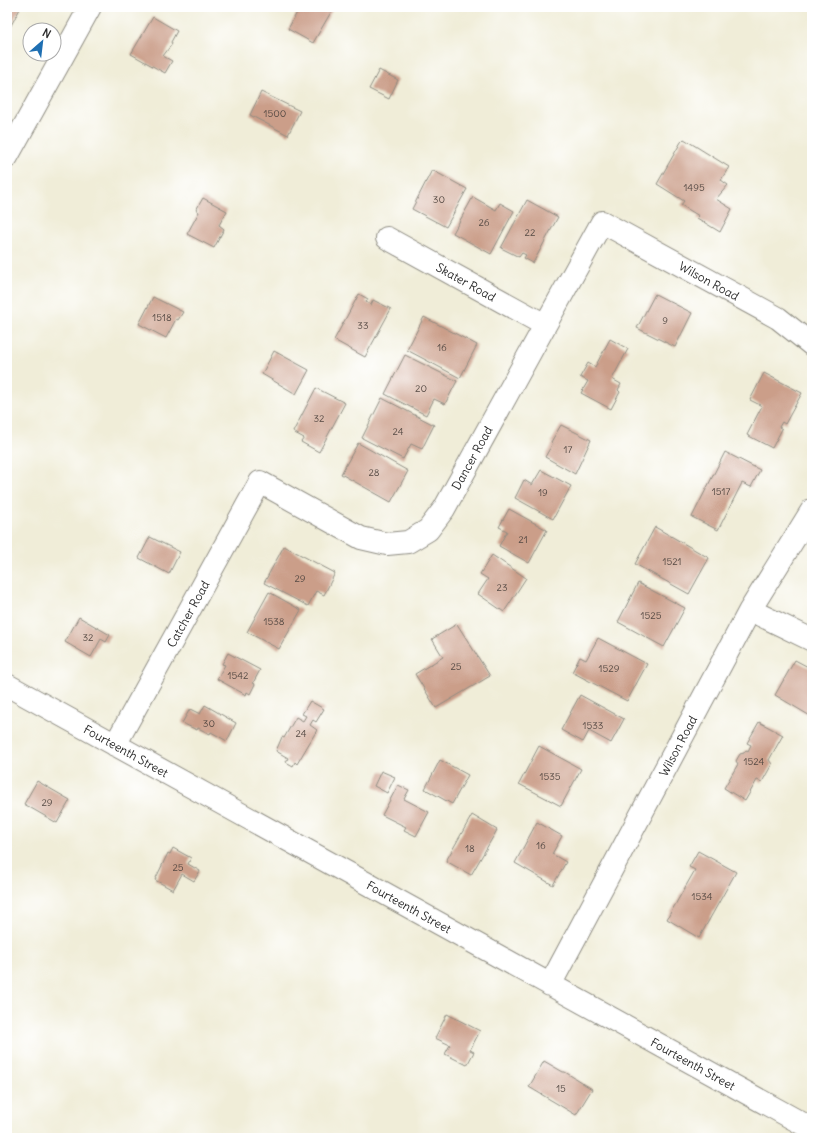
<svg xmlns="http://www.w3.org/2000/svg" width="819" height="1145" font-family="Delius,sans-serif">
  <style>
    .building { fill: #cb9e89 }
    .lines { fill: none; stroke-linecap: round; stroke-linejoin: round }
    .minor-casing { stroke: #8e8c82; stroke-width: 24 }
    .minor { stroke: #fff; stroke-width: 22 }
    .labels { text-anchor: middle; dominant-baseline: central; stroke-width: 3; stroke-linejoin: round; paint-order: stroke }
    .number-label { font-size: 10px; fill: #534842 }
    .street-label { font-size: 12px; fill: #2b2b2b; stroke: #fff }
  </style>
  <rect width="100%" height="100%" fill="#fff"/>
  <filter id="ink" filterUnits="userSpaceOnUse"><feTurbulence type="fractalNoise" baseFrequency=".025" numOctaves="2"/><feDisplacementMap in="SourceGraphic" scale="8" xChannelSelector="R" yChannelSelector="G"/><feConvolveMatrix kernelMatrix="1 2 1 2 8 2 1 2 1" color-interpolation-filters="sRGB"/></filter>
  <filter id="wash" filterUnits="userSpaceOnUse"><feTurbulence type="fractalNoise" baseFrequency=".012" numOctaves="4" result="noise"/><feDisplacementMap in="SourceGraphic" scale="16" xChannelSelector="R" yChannelSelector="G"/><feGaussianBlur stdDeviation="0.9" result="paint"/><feColorMatrix in="noise" values="0 0 0 0 0 0 0 0 0 0 0 0 0 0 0 0 0 1.4 0 .05"/><feComposite in="paint" operator="in"/></filter>
  <g filter="url(#wash)">
    <rect width="100%" height="100%" fill="#f0edd8"/>
    <g id="blocks">
      <path class="building" d="M7,7H21L9,29L7,28Z
        M300,7H334L313,43L288,29Z
        M153,17L177,31L171,42L172,44L163,56L172,61L165,73L131,54Z
        M379,70L398,80L389,99L369,89Z
        M261,92L300,111L288,135L250,115Z
        M684,139L729,167L721,180L728,185L716,199L732,209L720,232L697,218L699,216L681,205L684,201L657,184L681,142Z
        M432,170L467,189L446,227L412,209Z
        M473,197L496,210L500,203L514,211L491,254L453,233Z
        M203,198L227,211L219,225L224,229L214,248L187,234L199,212L196,210Z
        M527,200L558,217L533,263L524,258L526,255L522,253L519,257L501,248Z
        M359,294L368,299L366,302L371,305L373,300L391,309L365,357L334,340Z
        M655,294L692,313L675,347L637,328Z
        M153,297L183,312L178,320L176,319L166,338L139,324Z
        M424,317L477,345L460,378L407,350Z
        M610,339L628,349L612,379L621,384L618,390L620,392L611,409L581,393L588,381L580,377L588,363L595,367Z
        M274,351L309,370L296,394L262,374Z
        M405,355L457,381L445,404L434,399L426,415L385,394Z
        M764,373L802,393L785,424L782,422L779,427L782,429L772,448L747,435L762,406L750,400Z
        M316,388L345,403L319,452L301,442L304,438L293,432Z
        M382,398L434,425L422,449L411,444L403,459L362,438Z
        M561,425L591,440L575,474L545,457L553,443L551,442Z
        M358,443L408,471L391,502L341,474Z
        M725,452L760,470L751,487L742,483L718,530L692,517Z
        M541,470L571,486L553,519L515,498L524,480L532,485Z
        M509,509L547,530L529,563L499,546L507,531L499,527Z
        M655,527L709,558L689,594L635,564Z
        M150,537L180,552L169,574L139,558Z
        M284,546L335,573L324,595L316,591L308,606L264,583Z
        M492,555L526,578L504,612L478,594L488,579L480,574Z
        M638,583L685,608L664,647L618,622Z
        M269,592L301,610L279,649L247,632Z
        M79,617L110,635L106,642L101,639L91,657L65,642Z
        M457,624L490,676L436,708L415,674L443,657L432,639Z
        M598,638L647,664L627,701L572,672L580,657L586,660Z
        M228,653L260,670L253,683L255,684L250,694L247,692L246,695L217,679L225,665L222,664Z
        M795,660L812,669V717L775,695Z
        M580,695L624,719L611,743L589,731L583,742L561,730Z
        M310,701L324,709L316,722L313,720L310,725L317,730L297,764L295,762L293,766L286,762L288,758L276,751L282,737L284,738L296,717L303,721L306,716L302,714Z
        M205,705L236,723L227,741L211,732L210,734L198,728L197,730L182,723L190,709L200,714Z
        M759,722L783,735L769,760L772,764L762,782L757,780L745,801L724,788L738,764L736,761L740,754L744,753L746,750L748,751L751,745L747,743Z
        M539,746L581,769L561,806L519,784Z
        M440,760L468,775L452,804L425,789Z
        M381,771L395,777L387,793L374,786Z
        M37,781L70,800L57,823L24,804Z
        M398,785L409,790L404,799L429,812L416,836L404,830L406,827L382,815Z
        M472,815L497,830L471,875L446,861Z
        M537,822L562,836L552,854L566,862L553,885L515,863Z
        M173,848L191,858L188,864L200,871L194,881L182,874L173,890L155,880L168,853L170,854Z
        M698,851L736,872L699,938L667,919L695,870L689,867Z
        M447,1014L480,1031L470,1050L474,1052L467,1065L445,1054L450,1045L435,1038Z
        M544,1061L563,1072H565L592,1089L576,1115L529,1087Z"/>
    </g>
  </g>
  <g filter="url(#ink)">
    <use href="#blocks" fill-opacity="0" stroke="#8e8c82" stroke-width="1"/>
    <g class="lines">
      <g class="minor-casing">
        <path id="minor" d="M7,157L90,7
          M387,238L545,325
          M750,610L812,640
          M7,685L812,1129
          M115,745L260,482L361,538L387,544L408,542L428,530L444,509L602,222L778,318L812,345
          M550,985L750,610L812,510"/>
      </g>
      <use href="#minor" class="minor"/>
    </g>
  </g>
  <g class="labels">
    <g class="number-label">
      <text x="275" y="113">1500</text>
      <text x="694" y="187">1495</text>
      <text x="439" y="199">30</text>
      <text x="484" y="222">26</text>
      <text x="530" y="232">22</text>
      <text x="162" y="317">1518</text>
      <text x="665" y="320">9</text>
      <text x="363" y="325">33</text>
      <text x="442" y="347">16</text>
      <text x="421" y="388">20</text>
      <text x="319" y="418">32</text>
      <text x="398" y="431">24</text>
      <text x="568" y="449">17</text>
      <text x="374" y="472">28</text>
      <text x="721" y="491">1517</text>
      <text x="543" y="492">19</text>
      <text x="523" y="539">21</text>
      <text x="672" y="561">1521</text>
      <text x="300" y="578">29</text>
      <text x="502" y="587">23</text>
      <text x="651" y="615">1525</text>
      <text x="274" y="621">1538</text>
      <text x="88" y="637">32</text>
      <text x="456" y="666">25</text>
      <text x="609" y="668">1529</text>
      <text x="238" y="675">1542</text>
      <text x="209" y="723">30</text>
      <text x="593" y="725">1533</text>
      <text x="301" y="733">24</text>
      <text x="754" y="761">1524</text>
      <text x="550" y="776">1535</text>
      <text x="47" y="802">29</text>
      <text x="541" y="845">16</text>
      <text x="470" y="848">18</text>
      <text x="178" y="867">25</text>
      <text x="702" y="896">1534</text>
      <text x="561" y="1088">15</text>
    </g>
    <g class="street-label">
      <text transform="translate(709 281) rotate(29)">Wilson Road</text>
      <text transform="translate(466 282) rotate(29)">Skater Road</text>
      <text transform="translate(472 458) rotate(-61)">Dancer Road</text>
      <text transform="translate(188 614) rotate(-61)">Catcher Road</text>
      <text transform="translate(678 746) rotate(-62)">Wilson Road</text>
      <text transform="translate(126 751) rotate(29)">Fourteenth Street</text>
      <text transform="translate(409 907) rotate(29)">Fourteenth Street</text>
      <text transform="translate(693 1064) rotate(29)">Fourteenth Street</text>
    </g>
  </g>
  <rect width="819" height="1145" fill="none" stroke="#fff" stroke-width="24"/>
  <g transform="translate(42 42) rotate(28)"><circle r="19" fill="#ffffff" stroke="#aaaaaa"/>
  <path d="M0-3L7 15L0 10L-7 15Z" fill="#1f6fb2"/>
  <text y="-6" font-size="11" font-weight="bold" text-anchor="middle" fill="#2b2b2b">N</text>
  </g>
</svg>
